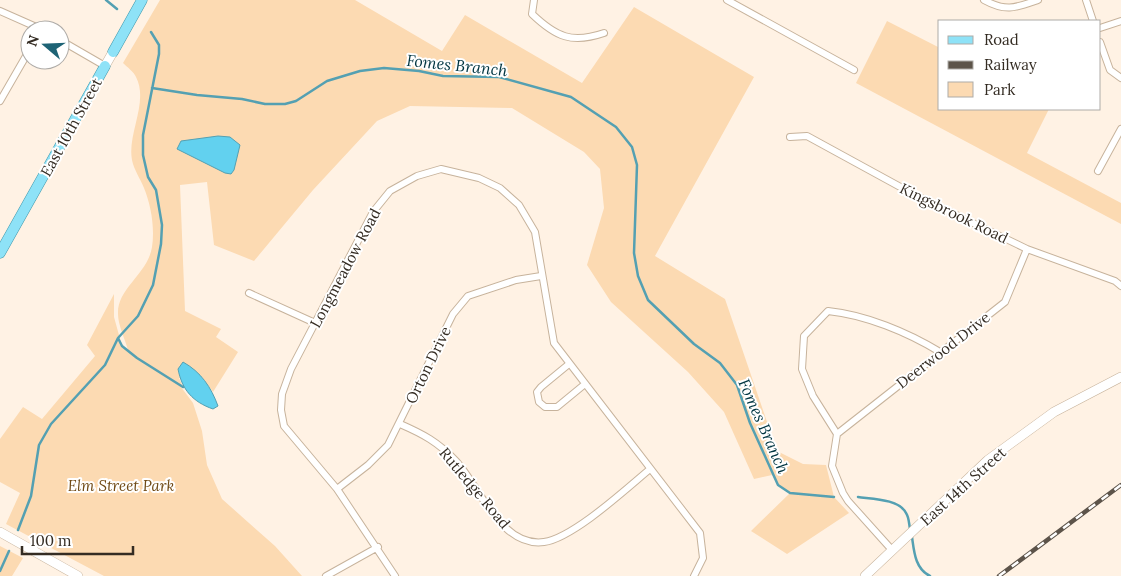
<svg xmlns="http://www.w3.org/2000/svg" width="1121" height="576" font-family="Lora,serif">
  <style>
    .green { fill: #fcdab2 }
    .water { fill: #62d1ef; stroke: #54a0b2 }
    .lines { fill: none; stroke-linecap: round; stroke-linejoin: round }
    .stream { stroke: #54a0b2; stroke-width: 2.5 }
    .street-casing { stroke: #c7b39c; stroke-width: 8 }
    .secondary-casing { stroke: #c7b39c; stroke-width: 10 }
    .primary-casing { stroke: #3e96aa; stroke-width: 11 }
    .street { stroke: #fff; stroke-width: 6 }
    .secondary { stroke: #fff; stroke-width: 9 }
    .primary { stroke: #8ee2f7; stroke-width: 10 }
    .rail-casing { stroke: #5d544a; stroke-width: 4.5 }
    .rail { stroke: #fff; stroke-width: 2.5; stroke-dasharray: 8; stroke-linecap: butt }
    .labels { text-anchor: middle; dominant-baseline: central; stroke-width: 4; stroke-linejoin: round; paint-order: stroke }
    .street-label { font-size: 15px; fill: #342c23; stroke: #fff }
    .park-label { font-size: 15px; font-style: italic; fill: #704a15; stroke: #fff }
    .water-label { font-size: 16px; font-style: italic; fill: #003541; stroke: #fff }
  </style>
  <rect width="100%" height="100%" fill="#fff2e4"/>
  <path class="green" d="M160,0H355L442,51L465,15L582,83L634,7L754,77L655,256L725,299L777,451L803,464L826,465L834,497L849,513L787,554L751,531L790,493L778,485L772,475L754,479L724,412L688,372L611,302L587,265L604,208L600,169L584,152L512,108L410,106L377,121L313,190L254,261L214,245L207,182L180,185L185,311L221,329L216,337L238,352L213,392L202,377L179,378L183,387H181L193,403L202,431L207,465L222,499L275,546L302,576H104L6,524L20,493L0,482V439L23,407L42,419L95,356L87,345L114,294V317L122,346L128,350C125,339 118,325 118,314C117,288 148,274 152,247C155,228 151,205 144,188C140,178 134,170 132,160C127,134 149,102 136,77C134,72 127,67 123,63Z
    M887,21L940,48V109H1049L1027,153L1121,203V224L856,83Z
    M0,546L23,558L12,576H0Z"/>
  <path class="water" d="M218,136L230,137L240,145L234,170L231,174L225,173L177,149L181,141Z
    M183,362C201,372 211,387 218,406L213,409C193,402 182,390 178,369Z"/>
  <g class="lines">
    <path class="stream" d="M106,0L117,9
      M152,88L197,95L242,99L265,104H285L296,101L327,81L360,71L384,68L419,71L443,76L499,77L571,97L616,127L632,147L637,165L634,253L638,276L648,300L694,344L720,363L737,385L750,423L778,485L790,493L834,497
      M118,338L122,346L137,358L183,387
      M858,497C872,499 899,499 906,513C909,517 909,524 910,529
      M18,530L31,496L39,445L51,424L105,365L118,338L138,316L153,285L161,244L162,225L156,190L148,177L143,155V135L159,54V45L151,32
      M912,537C914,551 915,569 930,576
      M0,571L9,551"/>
    <g class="street-casing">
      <path id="street" d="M534,0L532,14C556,37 572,44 604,33
        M727,0L854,70
        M984,0C1006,12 1015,8 1038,0
        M1086,0L1093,21
        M0,11L43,30
        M1100,28L1121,21
        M60,40L105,66
        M1100,42L1110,70L1121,78
        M0,101L30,49
        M790,137L807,136L915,195L1027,249L1115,281L1121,286
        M1098,171L1121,129
        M249,293L315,323
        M569,364L541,387L537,392L539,402L545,407H557L585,384
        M400,424C423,434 438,442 456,461C480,487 501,548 544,542C573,538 626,489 650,469
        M837,434L1005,302L1027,249
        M337,489L368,465L388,445L453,314L468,296L516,280L541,276
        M892,550L848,501L843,493L832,466L837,434L813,396L802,369L804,336L828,311C866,315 907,332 940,352
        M326,576L378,547
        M395,576L337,489L284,426L281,410L282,394L291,369L373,212L390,191L417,176L441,169L479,178L500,188L519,205L535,232L554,343L700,533L703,558L694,576"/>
    </g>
    <g class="secondary-casing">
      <path id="secondary" d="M105,66L113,52
        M0,532L78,576
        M865,576L988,460L1054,412L1121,377"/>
    </g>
    <g class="primary-casing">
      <path id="primary" d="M113,52L142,0
        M0,253L105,66"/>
    </g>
    <use href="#street" class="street"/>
    <use href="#secondary" class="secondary"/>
    <use href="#primary" class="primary"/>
    <g class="rail-casing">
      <path id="rail" d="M999,576L1121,485"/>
    </g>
    <use href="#rail" class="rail"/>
  </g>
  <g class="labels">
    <g class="street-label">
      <text transform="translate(71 127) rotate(-61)">East 10th Street</text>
      <text transform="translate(954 213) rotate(26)">Kingsbrook Road</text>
      <text transform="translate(345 268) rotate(-62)">Longmeadow Road</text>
      <text transform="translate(943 350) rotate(-38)">Deerwood Drive</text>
      <text transform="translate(428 365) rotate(-64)">Orton Drive</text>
      <text transform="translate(963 486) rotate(-42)">East 14th Street</text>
      <text transform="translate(475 488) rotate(50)">Rutledge Road</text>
    </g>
    <g class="park-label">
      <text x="121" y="485">Elm Street Park</text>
    </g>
    <g class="water-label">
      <text transform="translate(457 65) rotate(6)">Fomes Branch</text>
      <text transform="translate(764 426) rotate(66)">Fomes Branch</text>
    </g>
  </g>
  <rect x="938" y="20" width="162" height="90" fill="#ffffff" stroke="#aeaba7"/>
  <rect x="948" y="36" width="25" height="8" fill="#8ee2f7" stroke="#aeaba7"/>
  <text x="984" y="45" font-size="15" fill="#342c23">Road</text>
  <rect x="948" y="61" width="25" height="8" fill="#5d544a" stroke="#aeaba7"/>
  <text x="984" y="70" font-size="15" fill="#342c23">Railway</text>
  <rect x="948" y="82" width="25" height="15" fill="#fcdab2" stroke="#aeaba7"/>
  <text x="984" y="95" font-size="15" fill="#342c23">Park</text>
  <g transform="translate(45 45) rotate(289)"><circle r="24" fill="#ffffff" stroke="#aeaba7"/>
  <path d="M0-4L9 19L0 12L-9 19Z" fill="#1e6375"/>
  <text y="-8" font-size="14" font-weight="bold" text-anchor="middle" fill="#342c23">N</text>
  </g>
  <path d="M22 546v8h111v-8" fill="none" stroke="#342c23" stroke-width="2.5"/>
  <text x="30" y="546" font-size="15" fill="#342c23" stroke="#ffffff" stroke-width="4" paint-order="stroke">100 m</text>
</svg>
